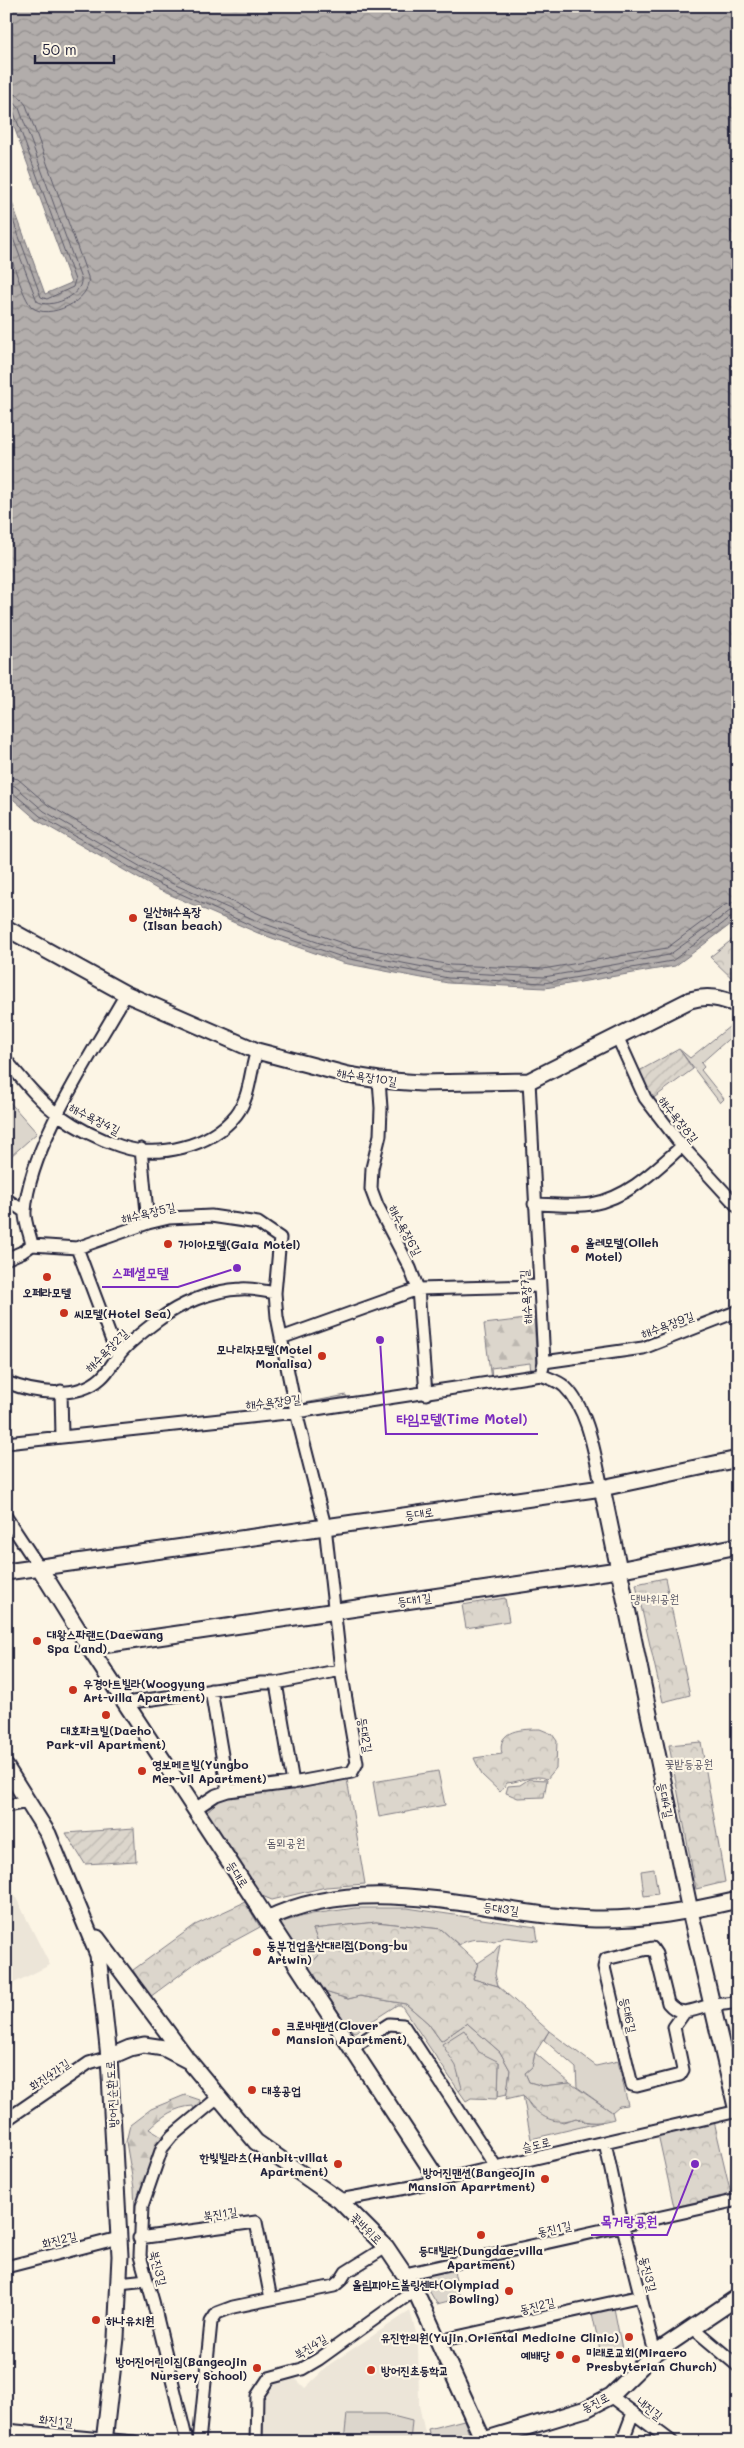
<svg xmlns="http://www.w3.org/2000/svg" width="744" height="2448" font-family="Mali,'Poor Story',sans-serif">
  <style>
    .built { fill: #ece5d8 }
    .grass { fill: #dcd6cc; stroke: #7f7c84 }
    .forest { fill: url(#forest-firs); stroke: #7f7c84; fill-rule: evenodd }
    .park { fill: url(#park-crowns); stroke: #7f7c84 }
    .garden { fill: url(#garden-furrows); stroke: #7f7c84 }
    .water { fill: url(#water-waves); stroke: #78757e }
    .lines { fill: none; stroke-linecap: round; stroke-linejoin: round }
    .shore { stroke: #5c5a68; stroke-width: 1 }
    .street-casing { stroke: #22223b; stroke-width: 15 }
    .secondary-casing { stroke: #22223b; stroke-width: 19 }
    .street { stroke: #fcf5e5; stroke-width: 11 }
    .secondary { stroke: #fcf5e5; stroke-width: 15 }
    .poi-dot { fill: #c8321e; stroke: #fcf5e5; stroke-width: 2 }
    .labels { text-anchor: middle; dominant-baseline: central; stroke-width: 4.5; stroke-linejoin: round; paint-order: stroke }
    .poi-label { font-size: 12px; font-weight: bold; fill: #22223b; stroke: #fcf5e5; text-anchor: start }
    .street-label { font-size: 12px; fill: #22223b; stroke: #fcf5e5 }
    .park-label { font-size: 12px; fill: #504f5f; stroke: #fcf5e5 }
    .leader { fill: none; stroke: #7b2cbf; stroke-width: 2 }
    .callout-dot { fill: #7b2cbf; stroke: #fcf5e5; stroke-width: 2 }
    .callout-label { font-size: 14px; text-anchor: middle; font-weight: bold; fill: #7b2cbf; stroke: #fcf5e5; stroke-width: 4.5; stroke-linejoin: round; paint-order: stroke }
  </style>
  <defs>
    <pattern id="forest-firs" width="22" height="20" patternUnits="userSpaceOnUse" patternTransform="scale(1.25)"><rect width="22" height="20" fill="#dcd6cc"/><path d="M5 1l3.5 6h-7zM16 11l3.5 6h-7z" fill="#bcb7b0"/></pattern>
    <pattern id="park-crowns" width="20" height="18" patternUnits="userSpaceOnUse" patternTransform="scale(1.25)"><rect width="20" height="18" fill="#dcd6cc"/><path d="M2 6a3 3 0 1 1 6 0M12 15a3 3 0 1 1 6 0" fill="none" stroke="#bcb7b0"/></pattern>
    <pattern id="garden-furrows" width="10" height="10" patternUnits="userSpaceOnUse" patternTransform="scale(1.25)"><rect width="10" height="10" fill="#dcd6cc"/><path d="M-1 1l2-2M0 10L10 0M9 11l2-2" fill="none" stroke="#bcb7b0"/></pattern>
    <pattern id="water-waves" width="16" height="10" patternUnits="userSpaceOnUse" patternTransform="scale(1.25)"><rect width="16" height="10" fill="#b2adab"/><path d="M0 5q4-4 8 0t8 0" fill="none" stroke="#908c8c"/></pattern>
  </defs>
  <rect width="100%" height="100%" fill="#fcf5e5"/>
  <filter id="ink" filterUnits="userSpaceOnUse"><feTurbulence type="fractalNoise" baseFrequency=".02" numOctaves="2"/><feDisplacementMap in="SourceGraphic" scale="10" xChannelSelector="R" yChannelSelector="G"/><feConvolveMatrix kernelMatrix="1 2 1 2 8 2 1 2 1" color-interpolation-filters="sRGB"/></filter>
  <g filter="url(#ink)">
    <path class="built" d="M10,1886L50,1965L6,1987V1888Z
      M410,2311L418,2340L419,2405L427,2442H260L265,2389L269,2381L293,2376L305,2388L330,2364Z"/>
    <path class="grass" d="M734,1023L738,1028V1038L734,1034L701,1063L704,1067L701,1070L724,1099L720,1103L679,1049L690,1058Z
      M6,1098L37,1133L11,1156L6,1150Z
      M654,1869L658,1894L644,1896L641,1871Z
      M355,1908H407L536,1927L538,1941L504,1937L494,1942C483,1938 469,1938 459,1945L441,1929L376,1922L313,1929L322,1952L307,1968L281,1929L282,1922L312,1914Z
      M500,1944L495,1974L498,1986L473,1979L478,1963L493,1953Z
      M325,1992L348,1999L360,1996L406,2004L428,2023L441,2041L467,2023L500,2052L510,2070L507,2094L498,2096L499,2062L459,2091L401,2005H397L355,2032L352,2031Z
      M549,2031L596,2066L618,2061L628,2105L619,2106L612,2112L577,2087L576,2068L544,2040Z
      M535,2053L570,2083L543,2086L529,2082L525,2073L532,2067Z
      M523,2095L532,2108L563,2122L576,2118L585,2122H602L531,2139Z
      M453,2267L460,2298L437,2304L420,2275Z
      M614,2308L622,2349L601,2354L592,2313Z
      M347,2414H385L412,2421L410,2442H344Z
      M464,2420L472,2442H431L428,2429Z"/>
    <path class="forest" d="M534,1318L537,1366L532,1373L491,1380L484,1324ZM530,1363L531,1372L492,1379L491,1368Z
      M185,2095L200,2100L199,2107L194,2112L193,2106C175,2107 162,2116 149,2129L162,2137L136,2239L134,2188L126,2142L130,2125L151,2109Z"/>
    <path class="park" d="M738,935V984L710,957Z
      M665,1578L690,1695L663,1702L636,1584Z
      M505,1598L509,1621L466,1628L462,1605Z
      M540,1729L552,1734L557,1741L556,1768L547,1779C536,1773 520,1782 507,1783L500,1792L482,1775L474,1758L502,1754C496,1729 523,1729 540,1729Z
      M701,1742L725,1882L696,1889L669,1745Z
      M438,1771L445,1805L379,1817L373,1782Z
      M347,1779L365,1884L326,1887L272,1900L257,1894L203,1816L219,1799Z
      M529,1779L547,1780L544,1797L518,1798L506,1793L508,1786L520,1785Z
      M245,1902L260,1927L201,1959L150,1997L133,1970L195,1925Z
      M376,1922L441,1929L478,1963L473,1979L498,1986L549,2031L535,2053L532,2067L525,2073L529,2082L543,2086L570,2083L612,2112L614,2119C600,2123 589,2124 576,2118C551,2127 537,2115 523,2095L506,2099L510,2070L500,2052L467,2023L441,2041L428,2023L406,2004L360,1996L348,1999L325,1992L307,1968L322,1952L313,1929Z
      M464,2030L479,2052L499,2062L498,2096L496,2099L471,2098L466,2101L459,2091L462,2088L456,2066L442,2044Z
      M714,2121L731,2194L674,2207L658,2134Z"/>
    <path class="garden" d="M679,1049L693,1069L651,1100L639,1071Z
      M346,1395L347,1401L307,1407L305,1403Z
      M134,1828L136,1861L85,1864L66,1833Z"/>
    <path class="water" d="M6,6H738V919L675,966L545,988L448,983L343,963L258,933L157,889L37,820L6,793V186L45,294L71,283L6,105Z"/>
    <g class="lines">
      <path class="shore" d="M6,92L18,95L26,105L88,277C93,301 47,321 32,307C23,299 11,256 6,242
        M6,100L14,102L19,108L81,279C83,296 49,310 37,301L6,220
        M6,106L13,110L75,280L73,287L47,299L41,297L6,201
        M6,776L18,779L48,805L166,872L264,916L348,945L450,965L543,969L667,948L725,905L738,901
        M6,784L15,786L44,811L162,879L262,923L346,952L449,972L544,977L669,955L730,911L738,909
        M6,790L11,791L40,816L159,884L259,929L345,958L448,978L544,983L672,961L733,916L738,915"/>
      <g class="street-casing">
        <path id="street" d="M617,1036L645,1098L682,1146L738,1207
          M6,1060C22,1079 39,1101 59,1115C77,1128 99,1139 120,1146C158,1159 210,1147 236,1115C251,1096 249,1073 257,1051
          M379,1080L381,1108L380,1135L372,1168L371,1189L377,1205L410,1268L418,1289L426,1394
          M529,1081L544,1362L541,1375C548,1378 559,1381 565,1387C589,1410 595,1457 602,1488
          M141,1149L148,1223
          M6,1199L25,1212
          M534,1204C553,1204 574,1207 592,1204C629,1197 655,1170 682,1146
          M32,1245L77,1248L148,1223L169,1218L211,1216L258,1223L280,1238L275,1293L277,1317L296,1412L325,1526L341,1670L357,1763L352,1772L298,1782L228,1791L216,1795L195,1809
          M32,1245C30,1234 24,1221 25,1211C30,1144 93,1053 126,994
          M77,1248L118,1357
          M6,1259L22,1252L32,1245
          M281,1338L418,1289L538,1286
          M544,1362L643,1348L738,1311
          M6,1382C33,1393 77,1400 101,1378C110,1370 114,1360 122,1351C132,1340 145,1330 157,1321C179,1304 212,1290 241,1289C252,1288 264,1291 275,1293
          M61,1391L62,1437
          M6,1443L296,1412L541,1375
          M6,1517L39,1567
          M276,1683L293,1783
          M211,1690L228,1791
          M126,1703L261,1683H276L341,1670
          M6,1806L28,1802
          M684,2013L674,2027L683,2070L680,2075L637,2086L632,2085L604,1967L606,1959L652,1948L656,1954L668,2003C682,2020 696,2007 713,2005C722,2004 729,2004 738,2002
          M352,2048L389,2024L403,2025L496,2167
          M6,2120L89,2063L109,2057
          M605,2142L623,2227L655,2353
          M339,2200L406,2188L738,2111
          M139,2238L256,2222L271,2299
          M6,2267L119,2238
          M405,2274L738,2200
          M119,2283L147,2280
          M693,2328L738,2366
          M439,2341L641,2296
          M611,2396L672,2442
          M6,2430L134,2442
          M187,2442L153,2301L140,2256L142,2206L162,2148L172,2136L219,2097
          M199,2442L211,2322L217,2313L233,2307L334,2286L341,2280L346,2272L386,2247
          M256,2442L257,2396L269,2378L302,2369L319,2359L415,2290
          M622,2442L633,2413"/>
      </g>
      <g class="secondary-casing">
        <path id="secondary" d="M6,928L126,994L257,1051L348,1075L379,1080L421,1083L529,1081L690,1000C708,995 721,998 738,1005
          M602,1488L690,1911L737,2111
          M39,1567L92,1652L438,2180
          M6,1572L602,1488L738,1459
          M89,1647L618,1570L738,1546
          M6,1767L48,1834L98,1955L109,2057L120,2256L116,2338L104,2442
          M267,1919C371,1868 487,1916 595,1919C644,1920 691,1911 738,1900
          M97,1938L185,2056
          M109,2057L130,2048L144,2045L164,2048L189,2061L256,2142L339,2200L386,2247L415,2290L484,2442
          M484,2440L586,2409L611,2396L655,2353L738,2297"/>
      </g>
      <use href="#street" class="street"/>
      <use href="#secondary" class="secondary"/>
    </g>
  </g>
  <g class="poi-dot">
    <circle cx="133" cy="918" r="5"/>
    <circle cx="168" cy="1244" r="5"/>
    <circle cx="575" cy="1249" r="5"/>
    <circle cx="47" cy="1277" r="5"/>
    <circle cx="64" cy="1313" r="5"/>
    <circle cx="322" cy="1356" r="5"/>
    <circle cx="37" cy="1641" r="5"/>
    <circle cx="73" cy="1690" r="5"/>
    <circle cx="106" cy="1715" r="5"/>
    <circle cx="142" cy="1771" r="5"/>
    <circle cx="257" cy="1952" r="5"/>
    <circle cx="276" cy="2032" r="5"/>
    <circle cx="252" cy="2090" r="5"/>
    <circle cx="338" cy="2164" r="5"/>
    <circle cx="545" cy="2179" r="5"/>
    <circle cx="481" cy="2235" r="5"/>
    <circle cx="509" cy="2291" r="5"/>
    <circle cx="96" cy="2320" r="5"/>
    <circle cx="629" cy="2337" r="5"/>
    <circle cx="560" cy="2355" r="5"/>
    <circle cx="576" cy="2359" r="5"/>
    <circle cx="257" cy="2368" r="5"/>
    <circle cx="371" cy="2370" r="5"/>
  </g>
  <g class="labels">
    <g class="poi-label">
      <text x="143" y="911">일산해수욕장<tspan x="143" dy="14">(Ilsan beach)</tspan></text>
      <text x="585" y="1242">올레모텔(Olleh<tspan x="585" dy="14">Motel)</tspan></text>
      <text x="178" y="1244">가이아모텔(Gaia Motel)</text>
      <text x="47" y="1292" text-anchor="middle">오페라모텔</text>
      <text x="74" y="1313">씨모텔(Hotel Sea)</text>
      <text x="312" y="1349" text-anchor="end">모나리자모텔(Motel<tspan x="312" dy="14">Monalisa)</tspan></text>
      <text x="47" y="1634">대왕스파랜드(Daewang<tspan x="47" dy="14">Spa Land)</tspan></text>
      <text x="83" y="1683">우경아트빌라(Woogyung<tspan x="83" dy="14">Art-villa Apartment)</tspan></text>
      <text x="106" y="1730" text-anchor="middle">대호파크빌(Daeho<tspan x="106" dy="14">Park-vil Apartment)</tspan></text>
      <text x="152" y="1764">영보메르빌(Yungbo<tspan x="152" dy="14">Mer-vil Apartment)</tspan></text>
      <text x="267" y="1945">동부건업울산대리점(Dong-bu<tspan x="267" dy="14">Artwin)</tspan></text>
      <text x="286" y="2025">크로바맨션(Clover<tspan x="286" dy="14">Mansion Apartment)</tspan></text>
      <text x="262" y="2090">대흥공업</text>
      <text x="328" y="2157" text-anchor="end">한빛빌라츠(Hanbit-villat<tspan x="328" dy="14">Apartment)</tspan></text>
      <text x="535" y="2172" text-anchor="end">방어진맨션(Bangeojin<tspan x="535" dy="14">Mansion Aparrtment)</tspan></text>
      <text x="481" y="2250" text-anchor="middle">등대빌라(Dungdae-villa<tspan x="481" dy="14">Apartment)</tspan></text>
      <text x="499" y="2284" text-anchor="end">올림피아드볼링센타(Olympiad<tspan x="499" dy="14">Bowling)</tspan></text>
      <text x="106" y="2320">하나유치원</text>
      <text x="619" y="2337" text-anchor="end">유진한의원(Yujin Oriental Medicine Clinic)</text>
      <text x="586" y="2352">미래로교회(Miraero<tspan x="586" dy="14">Presbyterian Church)</tspan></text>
      <text x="550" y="2355" text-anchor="end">예배당</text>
      <text x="247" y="2361" text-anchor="end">방어진어린이집(Bangeojin<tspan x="247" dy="14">Nursery School)</tspan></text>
      <text x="381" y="2370">방어진초등학교</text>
    </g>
    <g class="street-label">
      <text transform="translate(367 1076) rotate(9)">해수욕장10길</text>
      <text transform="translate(95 1118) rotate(27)">해수욕장4길</text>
      <text transform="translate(679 1119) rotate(52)">해수욕장8길</text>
      <text transform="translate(148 1212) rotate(-13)">해수욕장5길</text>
      <text transform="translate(406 1230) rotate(62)">해수욕장6길</text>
      <text transform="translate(525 1297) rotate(-94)">해수욕장7길</text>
      <text transform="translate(667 1324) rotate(-20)">해수욕장9길</text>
      <text transform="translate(106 1350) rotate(-45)">해수욕장2길</text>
      <text transform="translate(273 1401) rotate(-6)">해수욕장9길</text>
      <text transform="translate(419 1513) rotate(-8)">등대로</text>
      <text transform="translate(414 1599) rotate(-8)">등대1길</text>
      <text transform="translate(366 1735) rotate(80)">등대2길</text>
      <text transform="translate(666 1800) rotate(78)">등대4길</text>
      <text transform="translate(238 1874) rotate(57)">등대로</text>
      <text transform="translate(501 1908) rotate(7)">등대3길</text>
      <text transform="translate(629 2015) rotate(77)">등대6길</text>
      <text transform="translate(49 2074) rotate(-34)">화진4가길</text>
      <text transform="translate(111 2094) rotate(-93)">방어진순환도로</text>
      <text transform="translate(536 2144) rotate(-13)">슬도로</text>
      <text transform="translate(220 2213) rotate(-8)">북진1길</text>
      <text transform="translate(367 2228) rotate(45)">꽃바위로</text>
      <text transform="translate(554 2228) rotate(-12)">동진1길</text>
      <text transform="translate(59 2239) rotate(-14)">화진2길</text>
      <text transform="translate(159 2268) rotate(76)">북진3길</text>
      <text transform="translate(649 2274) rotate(76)">동진3길</text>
      <text transform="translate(537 2305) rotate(-13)">동진2길</text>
      <text transform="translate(310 2346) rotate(-31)">북진4길</text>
      <text transform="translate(595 2402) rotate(-27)">동진로</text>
      <text transform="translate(650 2408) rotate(37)">내진길</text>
      <text transform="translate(56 2420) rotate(5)">화진1길</text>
    </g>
    <g class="park-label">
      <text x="655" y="1598">댕바위공원</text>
      <text x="689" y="1763">꽃받등공원</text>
      <text x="286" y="1842">돔뫼공원</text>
    </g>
  </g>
  <path class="leader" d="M237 1268L178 1287H102M380 1340L386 1434H538M695 2164L667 2235H591"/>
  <g class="callout-dot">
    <circle cx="237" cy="1268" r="5"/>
    <circle cx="380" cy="1340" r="5"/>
    <circle cx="695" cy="2164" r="5"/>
  </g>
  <g class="callout-label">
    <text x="140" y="1278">스페셜모텔</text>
    <text x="462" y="1424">타임모텔(Time Motel)</text>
    <text x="629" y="2226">목거랑공원</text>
  </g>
  <rect width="744" height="2448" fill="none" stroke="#fcf5e5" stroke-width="25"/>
  <rect x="12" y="12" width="719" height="2423" fill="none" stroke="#22223b" stroke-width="2" filter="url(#ink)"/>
  <path d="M35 55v8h79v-8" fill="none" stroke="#22223b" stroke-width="2.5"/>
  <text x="42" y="55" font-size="15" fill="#22223b" stroke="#fcf5e5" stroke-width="4" paint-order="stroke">50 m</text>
</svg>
